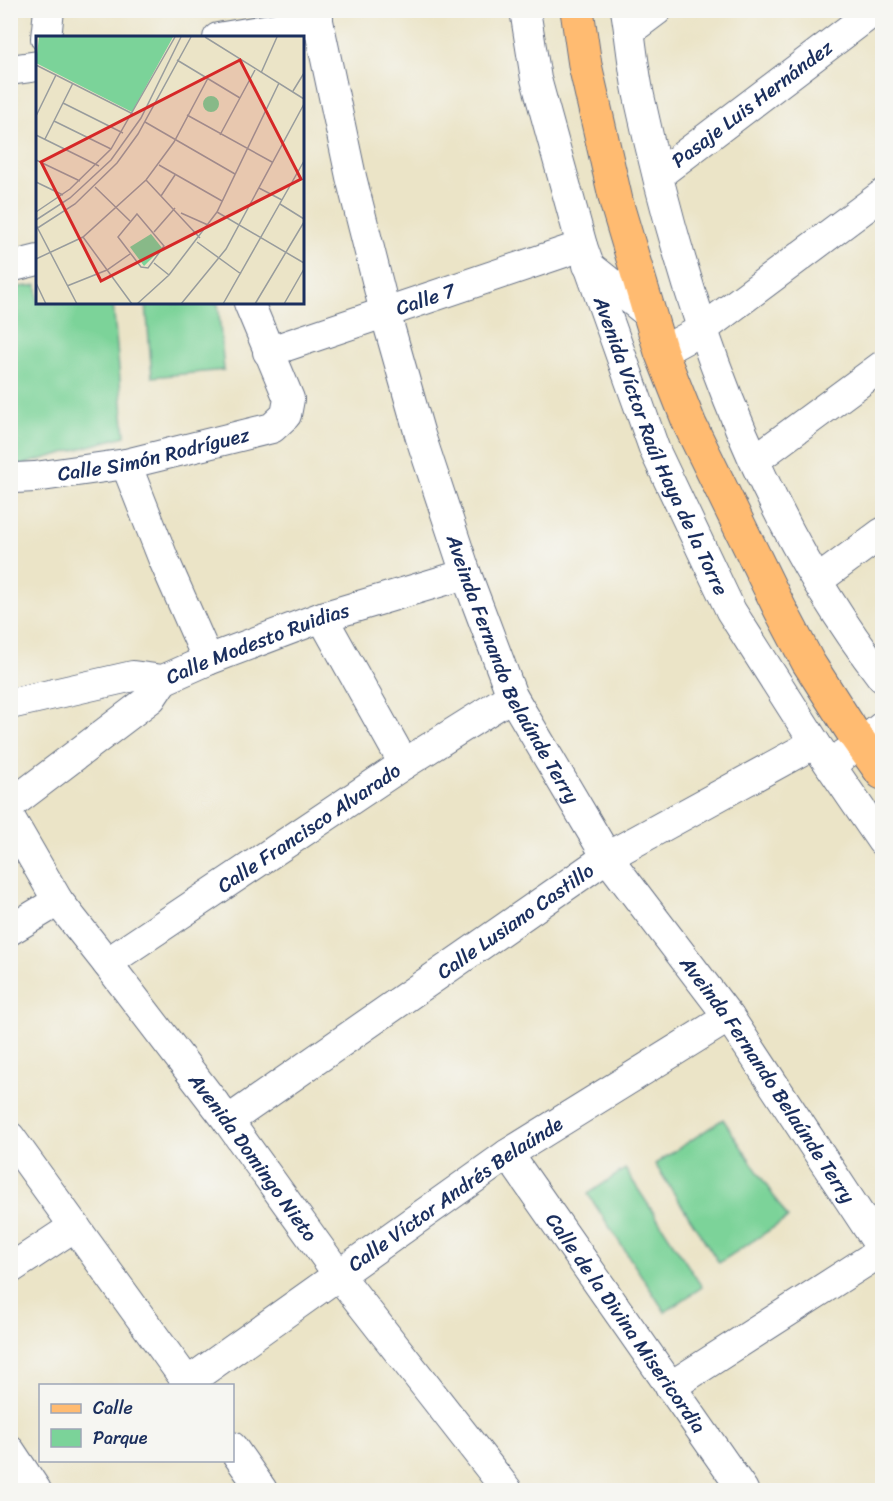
<svg xmlns="http://www.w3.org/2000/svg" width="893" height="1501" font-family="Sriracha,sans-serif">
  <style>
    .green { fill: #7bd399; stroke: #4b817c; stroke-width: 1.5 }
    .lines { fill: none; stroke-linecap: round; stroke-linejoin: round }
    .minor-casing { stroke: #646e83; stroke-width: 32 }
    .major-casing { stroke: #646e83; stroke-width: 35 }
    .minor { stroke: #fff; stroke-width: 30 }
    .major { stroke: #ffbb71; stroke-width: 33 }
    .labels { text-anchor: middle; dominant-baseline: central; stroke-width: 5; stroke-linejoin: round; paint-order: stroke }
    .street-label { font-size: 20px; fill: #1b2f5e; stroke: #f6f6f2 }
    .inset-road { fill: none; stroke: #989c9d; stroke-width: 1.5 }
    .view { fill: #d62828; fill-opacity: 0.15; stroke: #d62828; stroke-width: 3 }
    .inset-edge { fill: none; stroke: #1b2f5e; stroke-width: 3 }
  </style>
  <rect width="100%" height="100%" fill="#f6f6f2"/>
  <filter id="ink" filterUnits="userSpaceOnUse"><feTurbulence type="fractalNoise" baseFrequency=".0167" numOctaves="2"/><feDisplacementMap in="SourceGraphic" scale="12" xChannelSelector="R" yChannelSelector="G"/><feConvolveMatrix kernelMatrix="1 2 1 2 8 2 1 2 1" color-interpolation-filters="sRGB"/></filter>
  <filter id="wash" filterUnits="userSpaceOnUse"><feTurbulence type="fractalNoise" baseFrequency=".008" numOctaves="4" result="noise"/><feDisplacementMap in="SourceGraphic" scale="24" xChannelSelector="R" yChannelSelector="G"/><feGaussianBlur stdDeviation="1.35" result="paint"/><feColorMatrix in="noise" values="0 0 0 0 0 0 0 0 0 0 0 0 0 0 0 0 0 1.4 0 .05"/><feComposite in="paint" operator="in"/></filter>
  <g filter="url(#wash)">
    <rect width="100%" height="100%" fill="#ebe4c7"/>
    <path class="green" d="M37,285L38,303H113L125,436L18,466L11,464L10,288Z
      M146,303H218L224,370L152,377Z
      M723,1119L788,1218L719,1263L655,1164Z
      M625,1169L702,1287L665,1312L588,1194Z"/>
  </g>
  <g filter="url(#ink)">
    <g class="lines">
      <g class="minor-casing">
        <g id="minor">
          <path id="s1" d="M318,10V21L351,177L385,312L420,435L466,574L512,696L607,857L729,1017L882,1249"/>
          <path id="s2" d="M525,10L536,79L582,246L655,451L731,611L815,743L882,841"/>
          <path d="M626,10C631,39 633,68 639,96C683,300 753,509 882,677"/>
          <path d="M629,31L657,10"/>
          <path d="M46,38L49,10"/>
          <path d="M218,38L318,21"/>
          <path d="M10,70L38,66"/>
          <path id="s3" d="M658,175L875,10"/>
          <path d="M588,265L649,314"/>
          <path d="M10,267L38,260"/>
          <path id="s4" d="M268,352L582,246"/>
          <path d="M661,352L703,329L882,195"/>
          <path d="M755,460L882,366"/>
          <path d="M126,464L163,558L208,660"/>
          <path id="s5" d="M10,476L15,478L35,477L126,464L272,428L286,415L289,399L249,303"/>
          <path d="M817,581L882,533"/>
          <path d="M322,617L404,764"/>
          <path id="s6" d="M10,704L133,676L163,680L208,660L322,617L466,574"/>
          <path d="M842,756L861,744L882,727"/>
          <path d="M10,805L151,698L163,680"/>
          <path id="s7" d="M10,818L58,901L107,963L228,1121L338,1274L507,1490"/>
          <path d="M10,930L58,901"/>
          <path id="s8" d="M107,963L404,764L512,696"/>
          <path id="s9" d="M228,1121L607,857L815,743"/>
          <path d="M10,1137L190,1386"/>
          <path id="s10" d="M508,1154L743,1490"/>
          <path d="M10,1269L75,1226"/>
          <path id="s11" d="M188,1382L508,1154L729,1017"/>
          <path d="M670,1387L882,1251"/>
          <path d="M232,1447L262,1490"/>
          <path d="M10,1451L36,1490"/>
        </g>
      </g>
      <g class="major-casing">
        <path id="major" d="M577,10L585,65L617,205L661,352L690,425L780,609L808,662L852,731L882,773"/>
      </g>
      <use href="#minor" class="minor"/>
      <use href="#major" class="major"/>
    </g>
  </g>
  <g class="labels">
    <g class="street-label">
      <text stroke="none"><textPath href="#s3" startOffset="118">Pasaje Luis Hernández</textPath></text>
      <text stroke="none"><textPath href="#s4" startOffset="166">Calle 7</textPath></text>
      <text stroke="none"><textPath href="#s2" startOffset="458">Avenida Víctor Raúl Haya de la Torre</textPath></text>
      <text stroke="none"><textPath href="#s5" startOffset="146">Calle Simón Rodríguez</textPath></text>
      <text stroke="none"><textPath href="#s6" startOffset="258">Calle Modesto Ruidias</textPath></text>
      <text stroke="none"><textPath href="#s1" startOffset="690">Aveinda Fernando Belaúnde Terry</textPath></text>
      <text stroke="none"><textPath href="#s8" startOffset="243">Calle Francisco Alvarado</textPath></text>
      <text stroke="none"><textPath href="#s9" startOffset="350">Calle Lusiano Castillo</textPath></text>
      <text stroke="none"><textPath href="#s1" startOffset="1176">Aveinda Fernando Belaúnde Terry</textPath></text>
      <text stroke="none"><textPath href="#s7" startOffset="418">Avenida Domingo Nieto</textPath></text>
      <text stroke="none"><textPath href="#s11" startOffset="327">Calle Víctor Andrés Belaúnde</textPath></text>
      <text stroke="none"><textPath href="#s10" startOffset="206">Calle de la Divina Misericordia</textPath></text>
    </g>
  </g>
  <g transform="translate(36 36)">
    <rect width="268" height="268" fill="#ebe4c7"/>
    <path d="M3,1H137L96,76L0,27ZM167 68a8 8 0 1 1 16 0a8 8 0 1 1-16 0ZM115,198L126,212L108,230L94,211Z" fill="#7bd399"/>
    <path class="inset-road" d="M169,1L268,63M141,24L204,62M0,29L97,78M225,37L241,1M257,55L268,37M27,67L87,97M151,79L236,126M0,80L20,39M18,85L75,113M109,86L199,138M0,99L63,130M184,99L219,34M9,103L37,47M0,124L44,145M123,129L186,165M110,144L164,202M0,146L27,159M59,151L94,185M223,152L246,164M125,160L139,139M244,168L268,183M0,176L34,153L75,113L139,1M181,176L268,227M145,177L172,189M101,178L128,210L112,232L105,231L82,201ZM0,184L34,162L75,124L105,82L145,1M0,189L41,268M0,193L39,168L81,127L102,98L155,1M118,196L139,172M47,201L96,268M161,206L205,238M0,223L47,201L110,144L138,106L172,42M118,227L133,239M0,247L10,268M31,250L71,234L94,218M101,268L133,239L181,176L243,47M145,268L190,213L268,68M187,268L268,125M219,268L268,186M248,268L268,233"/>
    <path class="view" d="M204,24L265,143L65,245L5,126Z"/>
    <rect width="268" height="268" class="inset-edge"/>
  </g>
  <rect width="893" height="1501" fill="none" stroke="#f6f6f2" stroke-width="36"/>
  <rect x="39" y="1384" width="195" height="78" fill="#f6f6f2" stroke="#9ea6b7" stroke-width="1.5"/>
  <rect x="51" y="1404" width="30" height="9" fill="#ffbb71" stroke="#9ea6b7" stroke-width="1.5"/>
  <text x="93" y="1414" font-size="18" fill="#1b2f5e">Calle</text>
  <rect x="51" y="1429" width="30" height="18" fill="#7bd399" stroke="#9ea6b7" stroke-width="1.5"/>
  <text x="93" y="1444" font-size="18" fill="#1b2f5e">Parque</text>
</svg>
